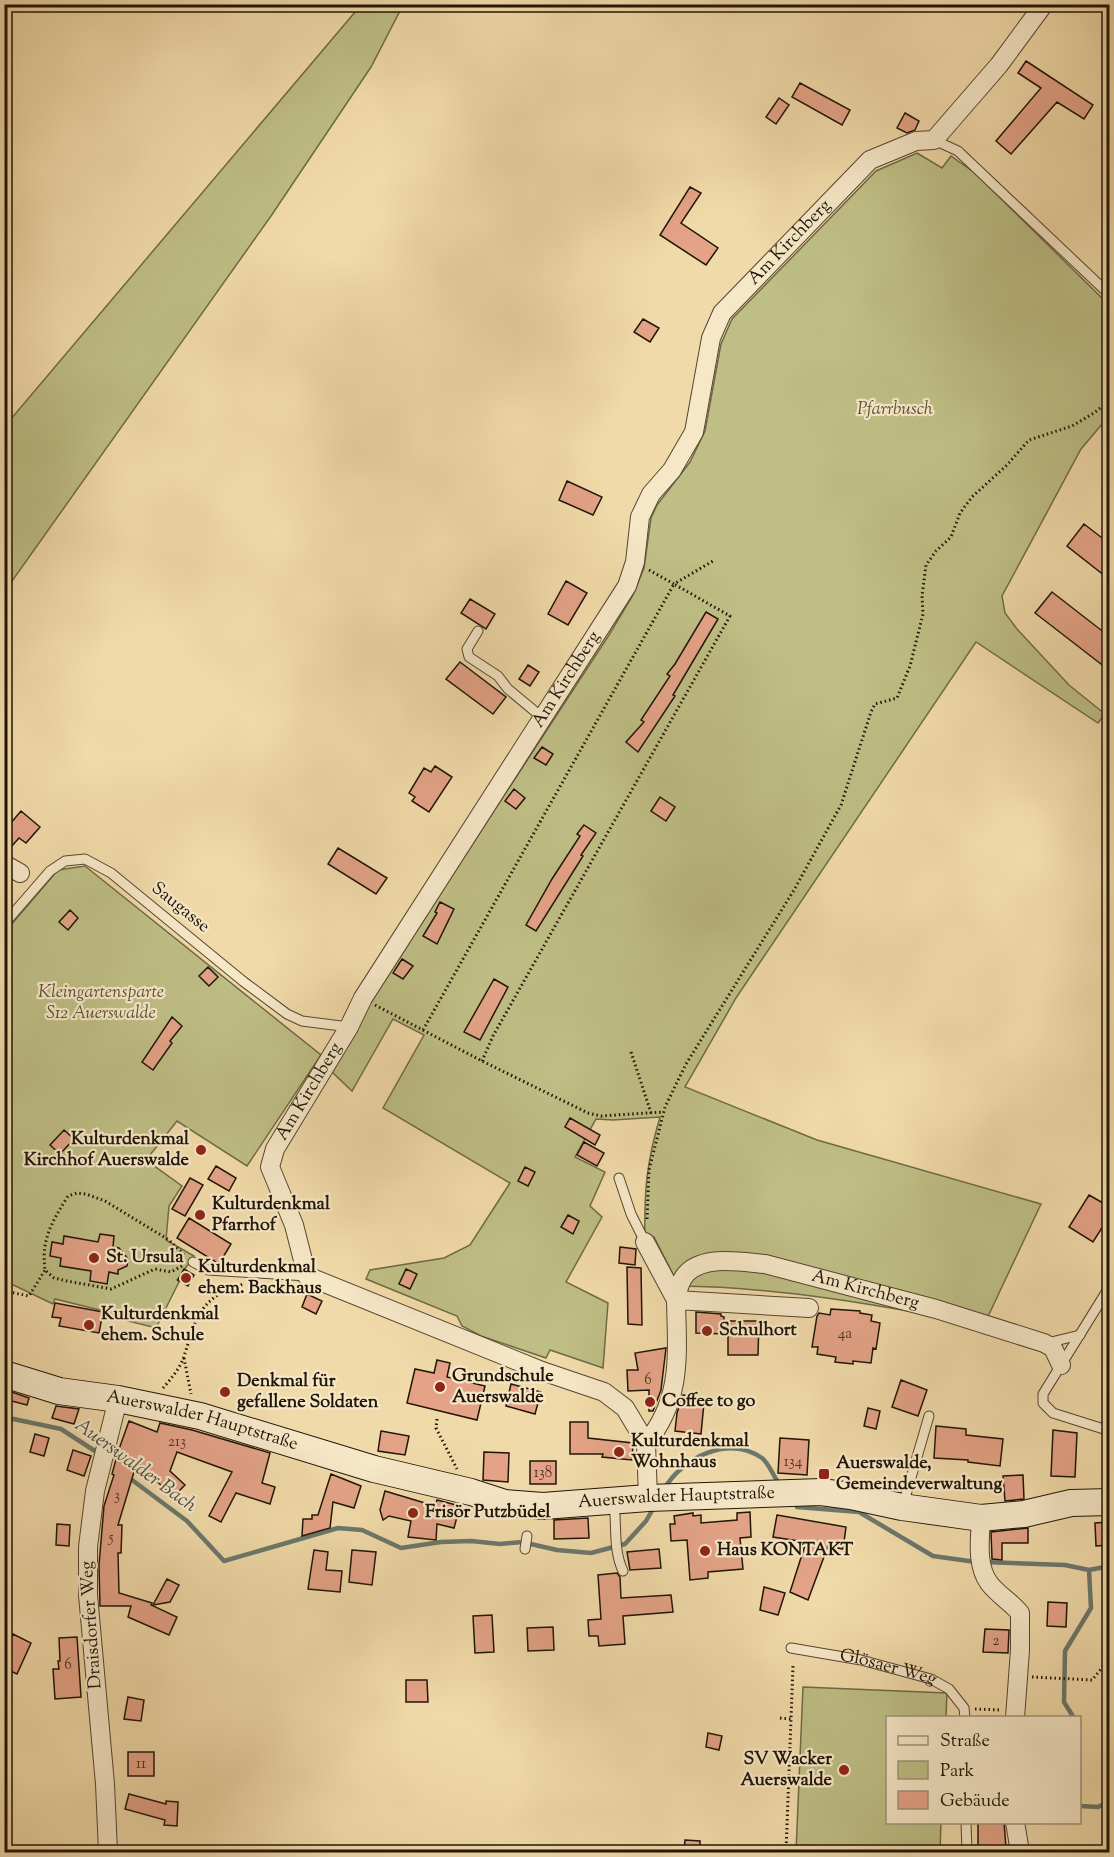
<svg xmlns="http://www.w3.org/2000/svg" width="1114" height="1857" font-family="'Sorts Mill Goudy',serif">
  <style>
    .green { fill: #bebe85; stroke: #6f6a46; stroke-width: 1.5 }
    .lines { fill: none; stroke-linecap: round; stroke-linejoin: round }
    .stream { stroke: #6a786c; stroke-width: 4.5 }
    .building { fill: #e4a387; stroke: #201507; stroke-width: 1.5 }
    .service-casing { stroke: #544630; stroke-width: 11 }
    .minor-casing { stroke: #544630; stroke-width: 20 }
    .secondary-casing { stroke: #201507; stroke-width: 28 }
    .path { stroke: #201507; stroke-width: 3; stroke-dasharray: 1.5 3; stroke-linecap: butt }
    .service { stroke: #f6e7c7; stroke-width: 9 }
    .minor { stroke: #f6e7c7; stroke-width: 18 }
    .secondary { stroke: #f6e7c7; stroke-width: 26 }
    .poi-dot { fill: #8f2418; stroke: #f6e7c7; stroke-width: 2 }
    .labels { text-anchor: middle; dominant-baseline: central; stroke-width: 4.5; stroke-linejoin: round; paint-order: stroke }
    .number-label { font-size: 15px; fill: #513827 }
    .street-label { font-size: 18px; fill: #201507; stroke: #f6e7c7 }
    .park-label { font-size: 18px; font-style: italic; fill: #575033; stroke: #f6e7c7 }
    .poi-label { font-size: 18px; font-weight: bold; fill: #201507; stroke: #f6e7c7; text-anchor: start }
    .water-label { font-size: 20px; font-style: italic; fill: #4b4f42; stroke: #f6e7c7 }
  </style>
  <rect width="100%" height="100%" fill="#f1daa9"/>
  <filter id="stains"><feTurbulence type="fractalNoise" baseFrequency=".00333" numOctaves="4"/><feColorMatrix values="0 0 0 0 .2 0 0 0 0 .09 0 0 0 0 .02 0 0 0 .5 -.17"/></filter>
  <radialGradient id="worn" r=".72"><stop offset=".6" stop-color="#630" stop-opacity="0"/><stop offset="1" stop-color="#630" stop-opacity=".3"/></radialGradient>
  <path class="green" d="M361,5H403L371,67L271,216L5,591V426Z
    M917,153L942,168L951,156L975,173L1109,305V416L1081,449L1002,596L1005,613L1017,629L1069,685L1105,714L1098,723L976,642L736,998L685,1087L817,1140L1041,1204L984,1325C884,1306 781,1287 679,1286L654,1237L645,1242C644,1193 646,1164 660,1117L613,1120L596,1119L575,1157L605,1172L590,1206L602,1217L566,1282L608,1303L603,1368L550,1350L546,1358L481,1336L462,1326L457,1316L366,1279L370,1270L444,1258L470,1245L510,1183L383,1108L424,1035L393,1019L352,1091L332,1072L375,993L609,635L633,595L644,568L651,518L657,505L690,462L705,431L721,344L732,319L876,171Z
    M85,866L321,1055L247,1166L177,1121L146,1160L182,1186L169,1206L166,1240L194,1256L177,1280L179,1282L156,1328L104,1315V1311L55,1299L53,1304L5,1281L4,933L58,870Z
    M803,1687L947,1693L946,1717L888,1718V1822L941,1823L940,1852H796Z"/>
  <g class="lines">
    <path class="stream" d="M4,1417L61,1429L98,1453
      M128,1477L187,1521L224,1561L338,1528L362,1530L401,1548L441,1542L471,1541L500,1544L522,1542L557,1550L591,1553L625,1544L646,1521L654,1507
      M664,1489C683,1457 728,1435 762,1458C769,1463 774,1478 780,1485
      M793,1501L797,1507L859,1512L933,1556L976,1562
      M984,1562L1065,1565L1089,1570L1110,1566
      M1074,1718L1064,1702L1065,1651L1091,1608L1089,1570
      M1080,1806L1098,1807L1110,1801"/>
  </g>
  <path class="building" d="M1026,61L1093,105L1084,119L1057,102L1011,154L996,141L1041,88L1018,73Z
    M800,83L850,110L842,125L792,97Z
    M779,98L789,105L776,124L766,117Z
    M905,113L919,121L915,130L907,133L897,128Z
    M690,187L701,193L681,223L718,248L706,265L660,235Z
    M643,319L659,328L650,342L634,332Z
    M567,481L602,497L593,515L559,500Z
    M1084,524L1110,544V580L1067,546Z
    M566,581L587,593L568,625L548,614Z
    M1052,592L1110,637V671L1035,613Z
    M470,599L495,614L486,629L461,613Z
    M706,612L718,619L673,695L675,696L638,752L626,742L644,722L641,720L670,676L667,674L675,664Z
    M460,662L506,697L493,714L446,679Z
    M528,665L539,672L530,686L519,679Z
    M542,747L553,754L546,765L534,758Z
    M435,766L452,777L429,812L412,801L415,797L409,793L424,768L431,772Z
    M514,789L525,798L516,809L505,801Z
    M660,797L675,807L666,821L651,811Z
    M21,811L40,827L26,843L19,838L11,847L4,842V831Z
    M584,825L596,833L581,855L583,856L536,931L526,925L552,879L580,836L577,834Z
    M338,848L387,878L376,894L328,864Z
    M440,902L454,909L437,944L423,936L437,913L435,912Z
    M70,910L78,918L68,930L59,922Z
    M402,959L413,966L403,979L393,973Z
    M208,967L218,977L209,986L199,976Z
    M494,979L508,987L480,1040L464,1032Z
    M172,1017L182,1026L170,1041L172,1043L153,1070L142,1062Z
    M570,1118L600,1135L595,1145L565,1127Z
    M64,1130L74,1139L60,1154L50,1145Z
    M584,1142L604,1153L597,1166L577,1155Z
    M216,1166L236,1178L229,1191L208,1179Z
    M525,1167L535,1172L528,1186L518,1181Z
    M190,1178L203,1185L185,1216L172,1209Z
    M1089,1195L1110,1207V1215L1093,1242L1069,1227Z
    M568,1215L579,1221L573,1234L561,1227Z
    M189,1218L231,1244L219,1264L177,1238Z
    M100,1234L114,1236L113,1247L119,1248L128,1259L127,1266L118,1270V1274L109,1272L107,1284L90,1281L91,1271L60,1266L61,1258L50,1256L52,1242L63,1244L64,1236L98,1242Z
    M620,1247L636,1249L635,1265L619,1263Z
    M627,1267L641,1268L642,1325L628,1324Z
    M184,1269L194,1275L188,1286L178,1280Z
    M406,1269L417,1274L410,1289L399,1284Z
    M307,1294L322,1301L316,1314L302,1307Z
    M55,1303L103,1312L99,1333L59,1326L61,1318L52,1317Z
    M831,1309L860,1311V1313L872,1315L871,1321L880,1323L876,1349L873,1348L871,1363L853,1361V1364L835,1362L836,1357L817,1354L818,1347H812L817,1316L819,1313L830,1315Z
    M696,1312L721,1314V1316L724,1317V1321H759L758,1355H728V1334L696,1333Z
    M666,1348L661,1390L653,1411H649V1390L628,1391L627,1370H638L635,1353Z
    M437,1360L450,1363L447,1377L485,1386L477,1420L407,1403L415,1369L434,1373Z
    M901,1380L927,1390L918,1416L892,1407Z
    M511,1384L541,1392L535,1414L506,1406Z
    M6,1390L29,1398L27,1405L4,1399Z
    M683,1395L702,1397L701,1403H704L701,1434L675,1431L677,1413Z
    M56,1406L79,1409L74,1424L52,1418Z
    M868,1408L880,1411L876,1429L864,1426Z
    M129,1421L157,1432L160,1423L192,1430L270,1453L262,1483L275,1487L270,1504L236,1493L221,1522L209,1516L232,1472L177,1452L170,1471L185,1485L173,1497L137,1462L118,1525H122L121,1553H118L119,1593L152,1603L151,1605L177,1617L169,1635L128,1617L131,1606H100L99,1565L104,1506L114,1475L112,1474L118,1452Z
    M570,1422H588V1438L633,1443L632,1460L602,1457L603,1454H570Z
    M936,1426L966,1429V1435L1003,1439L1000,1466L968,1462V1460L934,1458Z
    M1053,1430L1077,1433L1075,1477L1051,1476Z
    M381,1431L409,1436L405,1455L378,1451Z
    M35,1434L49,1438L44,1456L30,1452Z
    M780,1438L809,1440L807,1475L778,1473Z
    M73,1450L91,1456L84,1476L67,1470Z
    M484,1452L509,1453L508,1482L483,1480Z
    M530,1461H556V1484H530Z
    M331,1474L361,1486L354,1508L333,1502L330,1528L302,1536L303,1519H312V1515H318Z
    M1023,1475L1024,1499L1005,1501L1003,1476Z
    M385,1491L435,1506L437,1500L460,1506L454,1528L437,1524L436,1540L408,1537L411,1521L389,1516L383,1520L380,1510Z
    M750,1512L751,1537L740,1538L743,1569L708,1572V1578L690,1580L687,1540L671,1541L670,1524H675L674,1516L693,1513V1516L701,1515V1523L737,1520V1513Z
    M777,1515L846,1527L843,1549L828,1546L808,1600L790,1592L806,1542L773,1537Z
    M588,1518L589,1538L554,1539V1520Z
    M1110,1522V1545L1096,1546L1095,1523Z
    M57,1524L70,1525L69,1546L56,1545Z
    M1028,1528V1543H1002V1560L992,1559L991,1532Z
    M659,1549L661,1568L630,1570L627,1552Z
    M314,1550L328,1552L326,1570L342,1571L340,1592L308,1589Z
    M352,1550L376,1552L372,1585L349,1582Z
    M617,1573L620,1577L621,1598L671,1595L673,1612L623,1616L625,1644L599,1646L598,1636H589L588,1620L601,1619L598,1575Z
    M167,1579L179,1585L170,1602L153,1605Z
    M764,1587L785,1593L778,1615L760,1610Z
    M1048,1602L1067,1603L1066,1627L1047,1626Z
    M492,1615L494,1652L475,1653L473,1616Z
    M553,1627L554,1650L528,1651L527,1628Z
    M985,1629L1009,1630L1008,1653L983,1652Z
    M13,1634L31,1643L17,1674L4,1668V1652Z
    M77,1637L81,1697L55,1699L53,1669H59L58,1661H60L59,1638Z
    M406,1680H427L428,1702H406Z
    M128,1697L144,1700L141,1721L124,1719Z
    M708,1733L722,1736L719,1750L706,1747Z
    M128,1752H154V1776H128Z
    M129,1794L166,1804V1801L178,1802L177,1826L164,1825L165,1820L125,1809Z
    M1004,1822L1006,1848L978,1849V1823Z
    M685,1840L700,1841V1852H684Z"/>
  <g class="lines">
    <g class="service-casing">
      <g id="service">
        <path d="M934,140L958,151L1110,295"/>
        <path d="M478,631L467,649L469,657L498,676L508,689L544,719"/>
        <path d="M4,924L50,871L65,861L85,859L111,873L244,982L287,1014L302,1021L349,1027"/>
        <path d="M619,1178L631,1214L645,1242"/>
        <path d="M193,1262L208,1270L307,1276"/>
        <path d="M1110,1286L1043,1394V1403L1053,1413L1110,1431"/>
        <path d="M1047,1343L1080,1335"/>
        <path d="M614,1504C617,1526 613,1550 623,1571"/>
        <path d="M903,1505L929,1416"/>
        <path d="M525,1549L527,1536"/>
        <path id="s1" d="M791,1648L861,1660L931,1679L949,1689L964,1708L965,1718"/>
        <path d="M966,1822L967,1852"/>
      </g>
    </g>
    <g class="minor-casing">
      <g id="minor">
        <path d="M4,864L20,873"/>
        <path d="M645,1242L676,1300"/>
        <path id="s2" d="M676,1300C678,1290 680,1280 687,1273C705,1255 741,1262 765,1264L936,1309L1044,1343L1053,1348L1061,1365"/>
        <path d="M646,1443C683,1399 677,1353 676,1300L809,1308"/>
        <path id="s3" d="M648,1498L646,1443L625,1408L604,1392L542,1371L307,1276L294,1225L270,1167L275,1149L349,1027L363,998L627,586L635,562L640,517L651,494L672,470L694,432L711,338L722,313L870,160L916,141L934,140L999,65L1044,4"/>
        <path d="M981,1518C980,1539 976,1565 989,1583C998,1595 1011,1602 1020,1613V1650L1015,1718"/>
        <path d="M1015,1822L1020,1852"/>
        <path d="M108,1852L105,1784L88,1595V1547L95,1491L118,1399"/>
      </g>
    </g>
    <g class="secondary-casing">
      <g id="secondary">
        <path id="s4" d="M4,1374L59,1391L118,1399L200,1416L374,1469L471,1492L505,1503L543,1506L648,1498L821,1492L851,1496L902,1507L981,1518L1024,1514L1071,1503L1110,1502"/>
      </g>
    </g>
    <path class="path" d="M649,570L674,584L713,561
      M375,1005L482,1061L588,1113L601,1116L663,1112
      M423,1030L674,584L730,616L493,1036L482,1061
      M631,1052L651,1113
      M647,1219L649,1170L665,1107L686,1064L794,890L841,805L871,712L875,704L897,698L910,666L923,614L922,596L926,565L936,551L951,537L960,513L972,497L1007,465L1029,440L1072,426L1094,413L1110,400
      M182,1266L171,1272L155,1269L111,1289L67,1281L54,1278L45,1270C41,1239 52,1222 68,1196L77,1193L86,1194L105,1201L169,1240L184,1255
      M4,1291L29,1296L45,1270
      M184,1358L191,1394
      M163,1388C171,1379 181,1367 184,1356C193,1331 195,1308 221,1293C228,1289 236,1287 243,1284
      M437,1419L436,1428L457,1469
      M1032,1677L1092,1680L1110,1658
      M975,1709L1001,1710
      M780,1718L791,1719
      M786,1852L793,1666"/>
    <use href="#service" class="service"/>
    <use href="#minor" class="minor"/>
    <use href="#secondary" class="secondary"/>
  </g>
  <g class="poi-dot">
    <circle cx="201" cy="1150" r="6"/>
    <circle cx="200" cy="1215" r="6"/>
    <circle cx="94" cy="1258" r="6"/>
    <circle cx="186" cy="1278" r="6"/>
    <circle cx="89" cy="1325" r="6"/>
    <circle cx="707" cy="1331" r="6"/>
    <circle cx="440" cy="1387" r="6"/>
    <circle cx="225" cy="1392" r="6"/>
    <circle cx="650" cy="1402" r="6"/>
    <circle cx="619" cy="1452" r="6"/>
    <rect x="818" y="1468" width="12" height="12" rx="3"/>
    <circle cx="413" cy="1513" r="6"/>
    <circle cx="705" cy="1551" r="6"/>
    <circle cx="844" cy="1770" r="6"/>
  </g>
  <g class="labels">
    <g class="number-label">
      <text x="845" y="1334">4a</text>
      <text x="648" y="1380">6</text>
      <text x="177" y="1442">213</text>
      <text x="793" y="1462">134</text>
      <text x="543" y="1473">138</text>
      <text x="117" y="1496">3</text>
      <text x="111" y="1538">5</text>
      <text x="996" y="1641">2</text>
      <text x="68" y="1665">6</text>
      <text x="141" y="1764">11</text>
    </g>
    <g class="street-label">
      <text stroke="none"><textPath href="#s3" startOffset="1632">Am Kirchberg</textPath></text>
      <text stroke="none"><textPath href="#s3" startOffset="1128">Am Kirchberg</textPath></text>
      <text transform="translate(180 908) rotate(39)">Saugasse</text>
      <text stroke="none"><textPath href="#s3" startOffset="642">Am Kirchberg</textPath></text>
      <text stroke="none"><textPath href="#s2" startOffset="214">Am Kirchberg</textPath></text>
      <text stroke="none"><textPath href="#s4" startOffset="204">Auerswalder Hauptstraße</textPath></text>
      <text stroke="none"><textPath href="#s4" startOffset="690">Auerswalder Hauptstraße</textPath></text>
      <text transform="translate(92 1625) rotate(-94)">Draisdorfer Weg</text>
      <text stroke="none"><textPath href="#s1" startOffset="99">Glösaer Weg</textPath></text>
    </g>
    <g class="park-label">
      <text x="895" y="410">Pfarrbusch</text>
      <text x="101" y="993">Kleingartensparte<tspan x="101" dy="21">S12 Auerswalde</tspan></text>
    </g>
    <g class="poi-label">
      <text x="189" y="1140" text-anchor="end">Kulturdenkmal<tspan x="189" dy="21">Kirchhof Auerswalde</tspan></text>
      <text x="212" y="1205">Kulturdenkmal<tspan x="212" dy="21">Pfarrhof</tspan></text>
      <text x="106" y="1258">St. Ursula</text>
      <text x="198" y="1268">Kulturdenkmal<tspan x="198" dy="21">ehem. Backhaus</tspan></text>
      <text x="101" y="1315">Kulturdenkmal<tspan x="101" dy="21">ehem. Schule</tspan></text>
      <text x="719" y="1331">Schulhort</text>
      <text x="452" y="1377">Grundschule<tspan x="452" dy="21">Auerswalde</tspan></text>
      <text x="237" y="1382">Denkmal für<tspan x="237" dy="21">gefallene Soldaten</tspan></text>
      <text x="662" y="1402">Coffee to go</text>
      <text x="631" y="1442">Kulturdenkmal<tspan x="631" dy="21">Wohnhaus</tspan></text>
      <text x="836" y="1464">Auerswalde,<tspan x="836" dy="21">Gemeindeverwaltung</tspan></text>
      <text x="425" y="1513">Frisör Putzbüdel</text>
      <text x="717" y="1551">Haus KONTAKT</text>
      <text x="832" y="1760" text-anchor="end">SV Wacker<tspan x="832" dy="21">Auerswalde</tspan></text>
    </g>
    <g class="water-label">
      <text transform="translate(135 1466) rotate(36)">Auerswalder Bach</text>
    </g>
  </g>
  <rect width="1114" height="1857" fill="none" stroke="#f1daa9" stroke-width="24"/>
  <rect x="6" y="6" width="1102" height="1845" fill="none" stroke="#201507" stroke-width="3"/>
  <rect x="12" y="12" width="1090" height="1833" fill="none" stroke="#201507" stroke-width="1.5"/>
  <rect x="886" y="1716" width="195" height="108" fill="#f6e7c7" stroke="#a0937a" stroke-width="1.5"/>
  <rect x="898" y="1736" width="30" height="9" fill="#f6e7c7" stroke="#a0937a" stroke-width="1.5"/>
  <text x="940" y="1746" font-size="18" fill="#201507">Straße</text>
  <rect x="898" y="1761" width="30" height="18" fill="#bebe85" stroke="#a0937a" stroke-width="1.5"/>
  <text x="940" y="1776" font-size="18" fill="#201507">Park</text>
  <rect x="898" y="1791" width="30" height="18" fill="#e4a387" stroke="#a0937a" stroke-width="1.5"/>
  <text x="940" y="1806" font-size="18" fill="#201507">Gebäude</text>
  <rect width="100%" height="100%" filter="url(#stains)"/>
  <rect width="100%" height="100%" fill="url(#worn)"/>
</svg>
